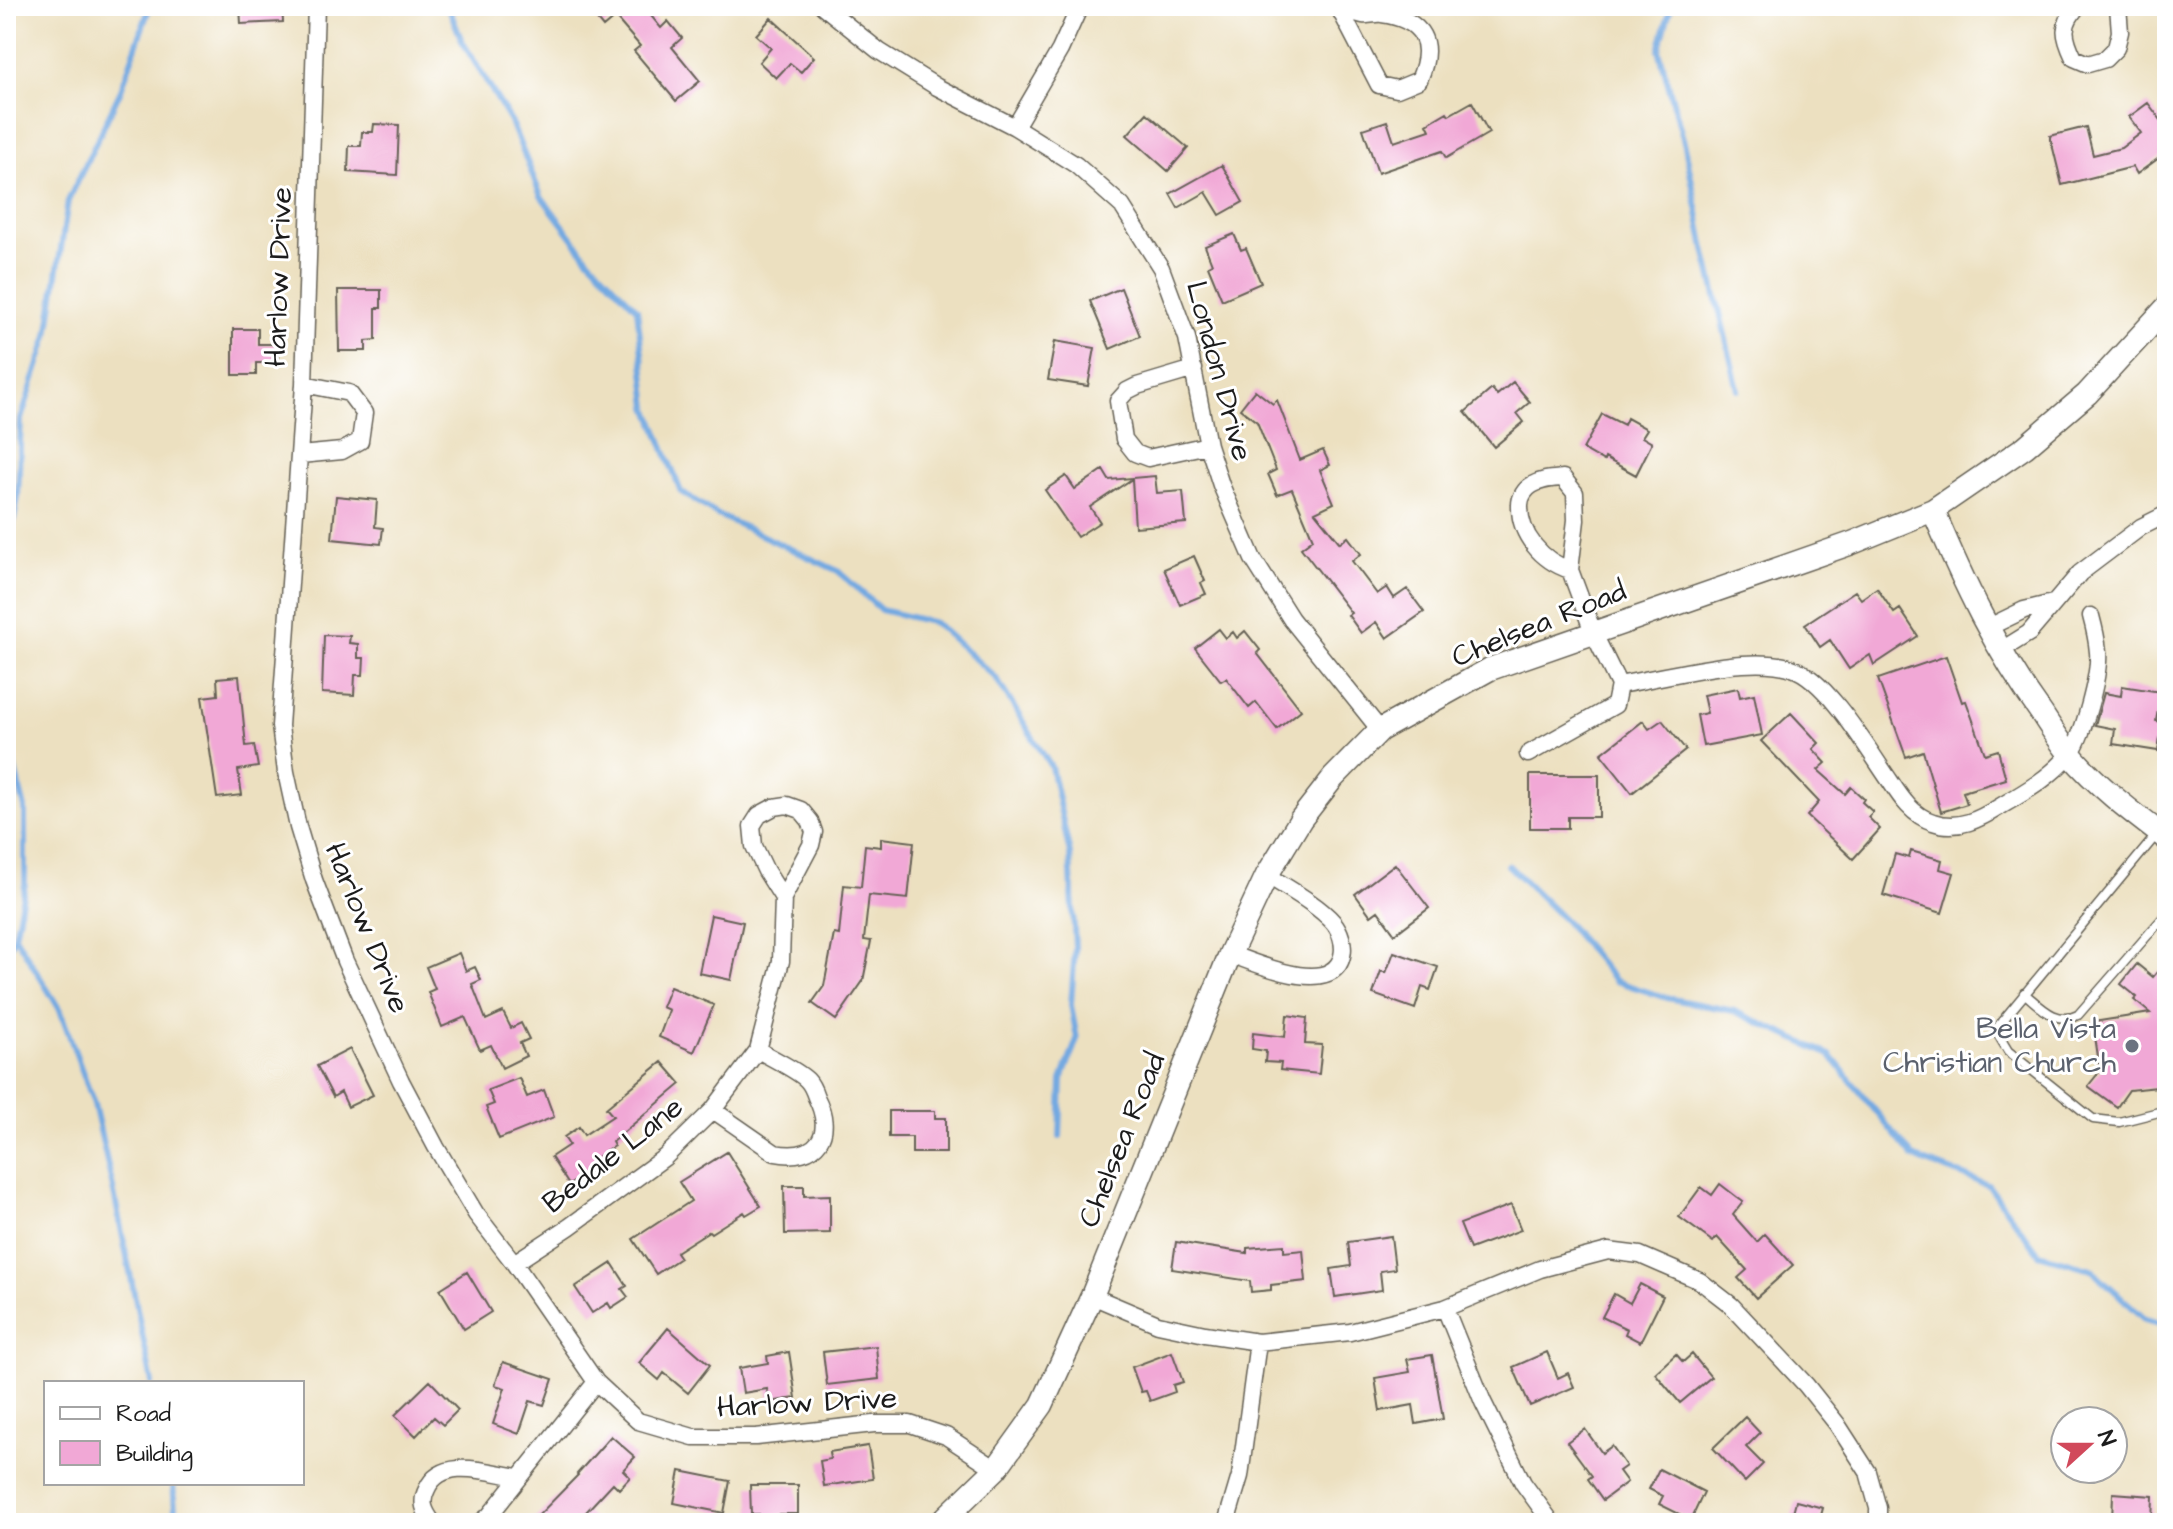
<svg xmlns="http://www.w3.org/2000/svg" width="2173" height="1529" font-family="'Architects Daughter',sans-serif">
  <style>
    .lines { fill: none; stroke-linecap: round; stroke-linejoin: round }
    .stream { stroke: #73a9e1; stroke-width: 6 }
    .building { fill: #f1a8d6 }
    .lane-casing { stroke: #656155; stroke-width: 11 }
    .street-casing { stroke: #656155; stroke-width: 19 }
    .secondary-casing { stroke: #656155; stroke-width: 25 }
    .lane { stroke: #fff; stroke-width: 8 }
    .street { stroke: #fff; stroke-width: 16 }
    .secondary { stroke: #fff; stroke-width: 22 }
    .worship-dot { fill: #6b7280; stroke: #fff; stroke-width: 3 }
    .labels { text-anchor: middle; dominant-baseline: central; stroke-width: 6; stroke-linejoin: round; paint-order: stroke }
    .street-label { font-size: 30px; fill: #1c1c1c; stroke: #fff }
    .worship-label { font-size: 30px; fill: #5b616d; stroke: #fff; text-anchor: end }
  </style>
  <rect width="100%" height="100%" fill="#fff"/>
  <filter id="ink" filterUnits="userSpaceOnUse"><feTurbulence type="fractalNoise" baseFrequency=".0125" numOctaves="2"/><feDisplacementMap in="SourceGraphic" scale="16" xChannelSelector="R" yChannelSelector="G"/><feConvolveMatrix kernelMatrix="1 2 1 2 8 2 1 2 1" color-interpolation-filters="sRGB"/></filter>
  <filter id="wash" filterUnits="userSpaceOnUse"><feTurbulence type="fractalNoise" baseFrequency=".006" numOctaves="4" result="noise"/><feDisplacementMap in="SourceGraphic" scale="32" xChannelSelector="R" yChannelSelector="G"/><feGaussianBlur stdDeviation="1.8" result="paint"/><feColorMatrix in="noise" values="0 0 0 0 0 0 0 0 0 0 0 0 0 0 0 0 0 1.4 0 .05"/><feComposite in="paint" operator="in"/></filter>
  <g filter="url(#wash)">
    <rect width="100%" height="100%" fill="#ece0c0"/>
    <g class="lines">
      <path class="stream" d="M448,6L462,41L511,122L541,196L587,257L637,309L648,407L681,492L718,515L838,571L881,610L935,623L996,678L1051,767L1070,854L1075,947L1071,1005L1077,1039L1062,1080L1060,1137
        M1671,6L1659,50L1685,146L1705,249L1738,390
        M6,562L18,497L21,419L48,336L68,201L121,90L150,6
        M6,735L25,808V884L15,936L60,1010L94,1104L113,1188L152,1383
        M1508,865L1565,921L1615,981L1667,998L1734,1011L1830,1055L1913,1157L1988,1185L2039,1254L2091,1269L2145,1319L2167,1325
        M6,951L15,936
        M173,1483L176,1523"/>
    </g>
    <g id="blocks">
      <path class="building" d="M240,6H282L283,22L241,24Z
        M586,6H643L661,28L668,21L682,38L672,47L700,81L676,101L634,51L640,46L615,17L603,27Z
        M771,18L814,57L801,72L790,63L776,78L759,62L771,48L756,35Z
        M1472,102L1489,133L1446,158L1442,151L1378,173L1363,129L1387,121L1394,142L1430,130L1427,124L1447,112L1449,115Z
        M2148,103L2167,128V152L2137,174L2133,167L2062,185L2050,136L2086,127L2093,155L2121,148L2141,133L2129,117Z
        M1147,113L1188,148L1168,171L1127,135Z
        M374,124L399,125L397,175L348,172L349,146H361L362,132H373Z
        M1222,165L1243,202L1220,215L1206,192L1178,208L1170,194Z
        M1234,234L1241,250L1246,248L1261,283L1222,300L1208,266L1212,264L1205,246Z
        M1121,288L1140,336L1110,349L1090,301Z
        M338,290H381V308H376V340L366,341V351H339Z
        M233,329H258V344H278V363H256V375H233Z
        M1055,341L1095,348L1088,386L1048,380Z
        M1513,382L1530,402L1517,413L1524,422L1494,447L1465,412L1492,389L1497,395Z
        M1255,390L1273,404L1277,400L1300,460L1323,450L1330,465L1320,470L1334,503L1315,512L1340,543L1348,537L1361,554L1352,561L1377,594L1387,587L1394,598L1407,589L1424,612L1387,638L1376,622L1361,633L1348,615L1351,613L1301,548L1313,539L1292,489L1277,495L1268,474L1276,470L1257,422L1240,409Z
        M1602,414L1624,425L1627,418L1647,429L1642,437L1652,443L1636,475L1605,458L1604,461L1583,449Z
        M1103,470L1109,480L1155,476L1157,493L1183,491L1186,523L1135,527L1132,479L1090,507L1100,522L1077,537L1045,490L1066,476L1075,489Z
        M336,496L377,500L375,527L383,528L381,544L332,539Z
        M1194,556L1205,581L1201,583L1206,594L1180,605L1164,569Z
        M1877,588L1894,613L1900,609L1918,636L1874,665L1870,655L1849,669L1830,640L1820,647L1805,624L1855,591L1861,599Z
        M1219,629L1226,638L1233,632L1237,638L1245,631L1260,650L1257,653L1301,710L1277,729L1256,702L1249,708L1226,678L1221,681L1195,648Z
        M324,635L350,636L349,643L358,644V658H364L363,675H355L354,695L322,693Z
        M1946,656L1962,702L1966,701L1985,754L1998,750L2006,779L1963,792L1967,804L1941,812L1923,751L1906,757L1878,679Z
        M239,676L246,746L254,745L258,767L238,770L242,795L217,798L202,697L218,695L217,678Z
        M2122,686L2161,692L2156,721L2162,722L2158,751L2113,744L2115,729L2095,725L2104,693L2121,696Z
        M1738,688L1740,697L1754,694L1762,735L1703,746L1697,715L1707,713L1703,695Z
        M1791,713L1819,743L1813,749L1826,763L1818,770L1845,794L1851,787L1864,799L1862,802L1873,812L1868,817L1880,829L1853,859L1807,816L1819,802L1761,741Z
        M1662,720L1686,750L1632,793L1601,754L1643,721L1649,729Z
        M1530,775H1599V817H1568V828H1530Z
        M881,838L914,842L908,899L869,895L864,940L871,941L863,981L836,1020L812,1003L824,986L834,934L839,935L844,885L861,887L865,845L881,847Z
        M1911,851L1942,860L1940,869L1954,873L1942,913L1883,895L1895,854L1909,858Z
        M1395,864L1429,908L1395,934L1378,911L1371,916L1355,894Z
        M711,915L743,922L731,980L699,973Z
        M1394,952L1438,967L1430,990L1422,987L1415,1009L1373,994L1381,971L1386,973Z
        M459,953L466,971L475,967L481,980L472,984L486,1020L503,1012L511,1028L521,1023L529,1039L520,1043L526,1056L502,1068L491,1045L480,1050L465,1017L442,1027L428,992L435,989L426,967Z
        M2137,964L2153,977L2158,971L2167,978V1086L2129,1090L2117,1107L2088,1086L2100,1071L2093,1022L2150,1013L2134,1000L2137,997L2121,984Z
        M670,987L714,1005L694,1052L659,1037L669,1010L662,1007Z
        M1287,1015L1307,1018L1305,1044L1322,1045L1319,1074L1280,1070L1281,1063L1265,1062L1266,1051L1252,1049L1253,1033L1285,1037Z
        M350,1049L373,1095L348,1107L341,1092L333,1097L317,1066Z
        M662,1062L681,1084L612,1142L614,1146L599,1156L603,1163L569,1185L551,1157L569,1145L564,1137L579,1127L584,1135L613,1116L606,1108Z
        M519,1078L527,1097L544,1090L554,1117L499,1139L486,1107L494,1104L488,1090Z
        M889,1111H935V1118H946V1153H912V1137H889Z
        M727,1152L761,1206L746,1215L744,1212L711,1233L709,1231L676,1252L680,1258L656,1274L633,1239L691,1201L679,1182Z
        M1720,1184L1743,1202L1733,1215L1757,1242L1765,1234L1793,1265L1756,1298L1738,1278L1747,1270L1717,1237L1713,1242L1679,1217L1701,1187L1712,1195Z
        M784,1186H804V1196L830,1195V1233L785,1234Z
        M1511,1205L1521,1230L1470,1249L1460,1224Z
        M1391,1236L1395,1269L1380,1271L1382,1290L1335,1297L1331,1269L1351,1266L1348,1242Z
        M1176,1242L1247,1253V1248L1284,1245V1252L1303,1250L1306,1281L1271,1285V1290L1251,1292L1250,1281L1172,1269Z
        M612,1263L627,1286L622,1289L628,1297L611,1308L608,1303L592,1313L575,1287Z
        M467,1272L491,1312L464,1329L440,1289Z
        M1640,1284L1663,1296L1640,1342L1625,1334L1627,1329L1602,1317L1614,1294L1630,1303Z
        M668,1328L710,1365L688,1393L664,1373L659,1380L639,1363Z
        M876,1346L879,1379L827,1385L823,1352Z
        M789,1352L796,1398L769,1402L767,1389L743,1393L739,1368L768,1363L767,1356Z
        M1172,1352L1183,1382L1173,1385L1175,1392L1150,1401L1146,1391L1141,1392L1132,1367Z
        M1547,1352L1558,1378L1568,1373L1574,1387L1530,1406L1513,1367Z
        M1676,1354L1683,1362L1692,1354L1711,1377L1680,1403L1655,1373Z
        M1432,1355L1443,1419L1416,1424L1413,1405L1380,1411L1375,1378L1410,1372L1407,1359Z
        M503,1362L553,1379L544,1405L530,1401L519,1434L493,1424L505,1388L495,1385Z
        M430,1381L458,1410L443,1425L434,1417L416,1436L395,1415Z
        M1745,1417L1760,1433L1746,1447L1763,1464L1745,1482L1713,1448Z
        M1585,1429L1602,1453L1612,1446L1626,1466L1619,1471L1627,1482L1603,1500L1588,1479L1592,1476L1567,1442Z
        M611,1436L635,1457L623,1470L630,1477L619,1489L613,1483L586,1512L597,1523H531L578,1475L577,1474Z
        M868,1446L873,1479L824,1486L820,1461L830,1459L829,1452Z
        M1659,1469L1704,1492L1691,1520L1659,1504L1663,1496L1649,1489Z
        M680,1471L730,1481L724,1513L674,1503Z
        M750,1485H798V1514H779V1522H759V1514H751Z
        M2113,1493L2153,1496L2152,1522L2112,1523Z
        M1796,1501L1823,1508L1819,1523H1790Z"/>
    </g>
  </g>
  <g filter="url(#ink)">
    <use href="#blocks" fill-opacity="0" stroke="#656155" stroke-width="2"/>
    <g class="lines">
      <g class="lane-casing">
        <path id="lane" d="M2158,833L1999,1025V1036L2008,1051L2093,1119L2119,1122L2167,1110
          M2024,993C2040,1006 2056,1026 2078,1015L2167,913"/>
      </g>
      <g class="street-casing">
        <path id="street" d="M316,6L304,384L280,726L286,772L298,827L314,880L345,961L401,1081L436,1147L476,1214L514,1263L596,1382L638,1421L693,1437H756L874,1424H910L946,1436L996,1469
          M823,6L879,51L937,87L1015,127L1076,165L1122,206L1161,268L1187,338L1208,445L1221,485L1253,559L1291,619L1380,730
          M1338,6L1379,85L1397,89L1419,80C1435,43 1424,20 1382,14C1376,13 1370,16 1363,15C1355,14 1347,9 1339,7
          M2078,6C2061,25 2063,35 2074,58L2088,64L2105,59L2116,48L2120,32L2118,6
          M1015,127L1060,50L1080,6
          M1194,369L1137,386L1127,391L1118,401L1124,439L1135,453L1148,458L1208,445
          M300,455L342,451L360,441L364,413L349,393L304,384
          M1570,570C1542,561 1519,535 1520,505C1520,497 1525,489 1532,485C1542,479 1552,479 1563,478L1575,493L1576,520L1570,570L1593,632L1619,685
          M1987,628L2024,610L2053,603
          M2000,651L2029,633L2080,573L2141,527L2167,514
          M1619,685C1666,677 1748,654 1792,668C1827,679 1869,751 1890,781C1901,798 1913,816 1933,822C1958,831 1980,819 2001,806C2025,792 2051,777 2069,755C2083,739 2100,673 2098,652C2097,640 2094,627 2091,616
          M1528,754L1615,705L1619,685
          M1230,954C1253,962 1332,998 1342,956C1345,945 1340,930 1333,922C1317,904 1287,888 1267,875
          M713,1110L775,1153C818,1161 835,1134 816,1097C814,1091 811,1084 807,1080C797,1070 771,1058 758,1050
          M514,1263L569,1227L665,1157L713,1110L758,1050L781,961L783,898L811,845L814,832L810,821L801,810L787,805L774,807L759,815L752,826L754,846L766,871L783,898
          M1092,1296L1158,1324L1205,1334L1258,1342L1350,1332L1445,1308L1540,1269L1608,1251L1640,1255L1700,1281L1731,1305L1806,1385L1837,1424L1868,1472L1878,1508V1523
          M1445,1308L1483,1402L1523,1483L1552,1523
          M433,1523C424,1511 420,1502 427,1489C442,1455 490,1473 519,1477
          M480,1523L489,1516L596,1382
          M1226,1523L1240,1476L1258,1342"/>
      </g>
      <g class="secondary-casing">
        <path id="secondary" d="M1933,510C1964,584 1995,649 2042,714C2051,728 2060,742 2070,754C2098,787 2133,813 2167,839
          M940,1523L996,1469L1042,1405L1092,1296L1230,954L1267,875L1301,819L1333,778L1380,730L1490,669L1852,543L1933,510L2025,447L2087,394L2167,307"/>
      </g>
      <use href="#lane" class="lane"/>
      <use href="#street" class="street"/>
      <use href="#secondary" class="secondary"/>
    </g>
  </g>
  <circle class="worship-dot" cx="2132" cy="1046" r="8"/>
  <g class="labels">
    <g class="street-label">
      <text transform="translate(279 277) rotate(-88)">Harlow Drive</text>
      <text transform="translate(1219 371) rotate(75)">London Drive</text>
      <text transform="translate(1539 624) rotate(-22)">Chelsea Road</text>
      <text transform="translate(367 928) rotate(68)">Harlow Drive</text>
      <text transform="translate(1122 1140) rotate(-68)">Chelsea Road</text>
      <text transform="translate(613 1155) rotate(-38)">Bedale Lane</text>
      <text transform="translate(807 1403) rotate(-3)">Harlow Drive</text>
    </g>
    <g class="worship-label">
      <text x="2116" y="1029">Bella Vista<tspan x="2116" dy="34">Christian Church</tspan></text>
    </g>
  </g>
  <rect width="2173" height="1529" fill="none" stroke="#fff" stroke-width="32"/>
  <rect x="44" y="1381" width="260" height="104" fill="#ffffff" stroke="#a4a4a4" stroke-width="2"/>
  <rect x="60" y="1407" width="40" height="12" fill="#ffffff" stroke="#a4a4a4" stroke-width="2"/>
  <text x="116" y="1421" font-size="24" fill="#1c1c1c">Road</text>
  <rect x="60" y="1441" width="40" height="24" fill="#f1a8d6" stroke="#a4a4a4" stroke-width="2"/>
  <text x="116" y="1461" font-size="24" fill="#1c1c1c">Building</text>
  <g transform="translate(2089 1445) rotate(69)"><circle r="38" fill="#ffffff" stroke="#a4a4a4" stroke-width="2"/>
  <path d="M0-6L14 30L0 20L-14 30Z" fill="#d1495b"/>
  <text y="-12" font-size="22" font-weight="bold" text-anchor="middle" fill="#1c1c1c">N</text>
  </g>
</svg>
